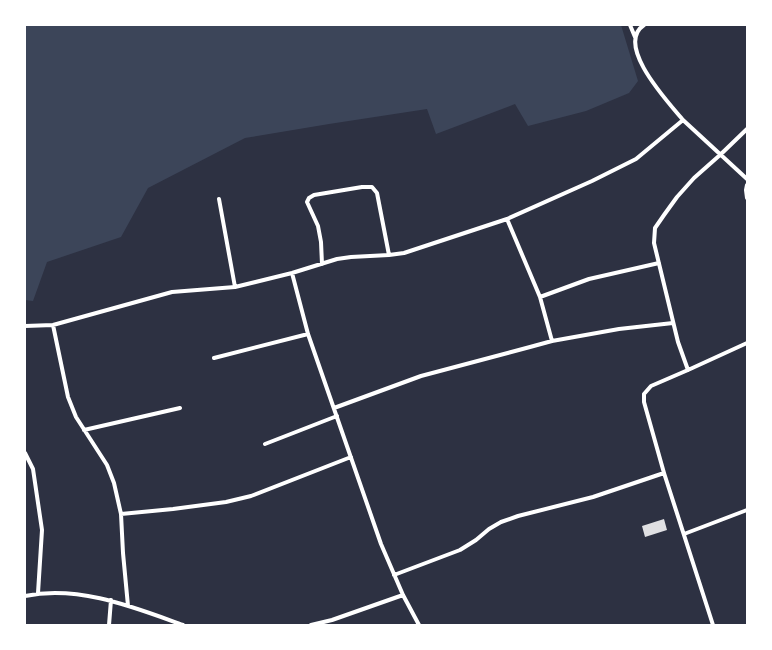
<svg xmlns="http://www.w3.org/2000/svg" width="772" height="650" font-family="Barlow,sans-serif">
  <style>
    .green { fill: #3c4559 }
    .building { fill: #e0e0e3 }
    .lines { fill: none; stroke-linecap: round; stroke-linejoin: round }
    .minor { stroke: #fff; stroke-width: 4 }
  </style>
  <rect width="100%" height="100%" fill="#2d3142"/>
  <path class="green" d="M25,25H621L638,81L629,93L586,111L528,126L515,104L436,134L427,109L329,124L245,138L148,188L121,237L47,262L33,301L25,300Z"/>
  <path class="building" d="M664,519L667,530L645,537L642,526Z"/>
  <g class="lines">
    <path class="minor" d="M630,25L635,37
      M644,25C614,45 669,103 683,120
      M747,185L746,190L747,198
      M219,199L235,287
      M507,219L540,297
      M322,264L321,242L318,226L307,202L309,198L314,195L362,187H372L377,193L389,255
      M292,273L308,334L381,544L403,595L419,625
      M53,325L68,397L76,417L107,465L114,483L121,514L123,553L128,606
      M25,326L53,325L172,292L235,287L292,273L337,259L351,257L389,255L404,253L507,219L592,181L636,159L683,120L747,179
      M552,341L540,297L589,279L659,263
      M214,358L308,334
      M688,370L678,342L654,243L655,228L664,215L677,197L694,178L720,155L747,129
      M334,408L421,376L530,347L552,341L619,329L673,323
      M84,430L180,408
      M265,444L337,416
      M25,453L33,469L42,530L38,593
      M121,514L173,509L226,502L251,496L351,457
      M684,534L747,510
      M394,575L460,550L476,540L489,529L501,522L518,516L593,497L664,473
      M25,596C79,585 133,607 183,625
      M109,625L111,600
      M311,625L332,620L403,595
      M713,625L664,473L644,402V394L651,386L688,370L747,343"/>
  </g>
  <rect width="772" height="650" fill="none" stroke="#ffffff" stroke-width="52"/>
</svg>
